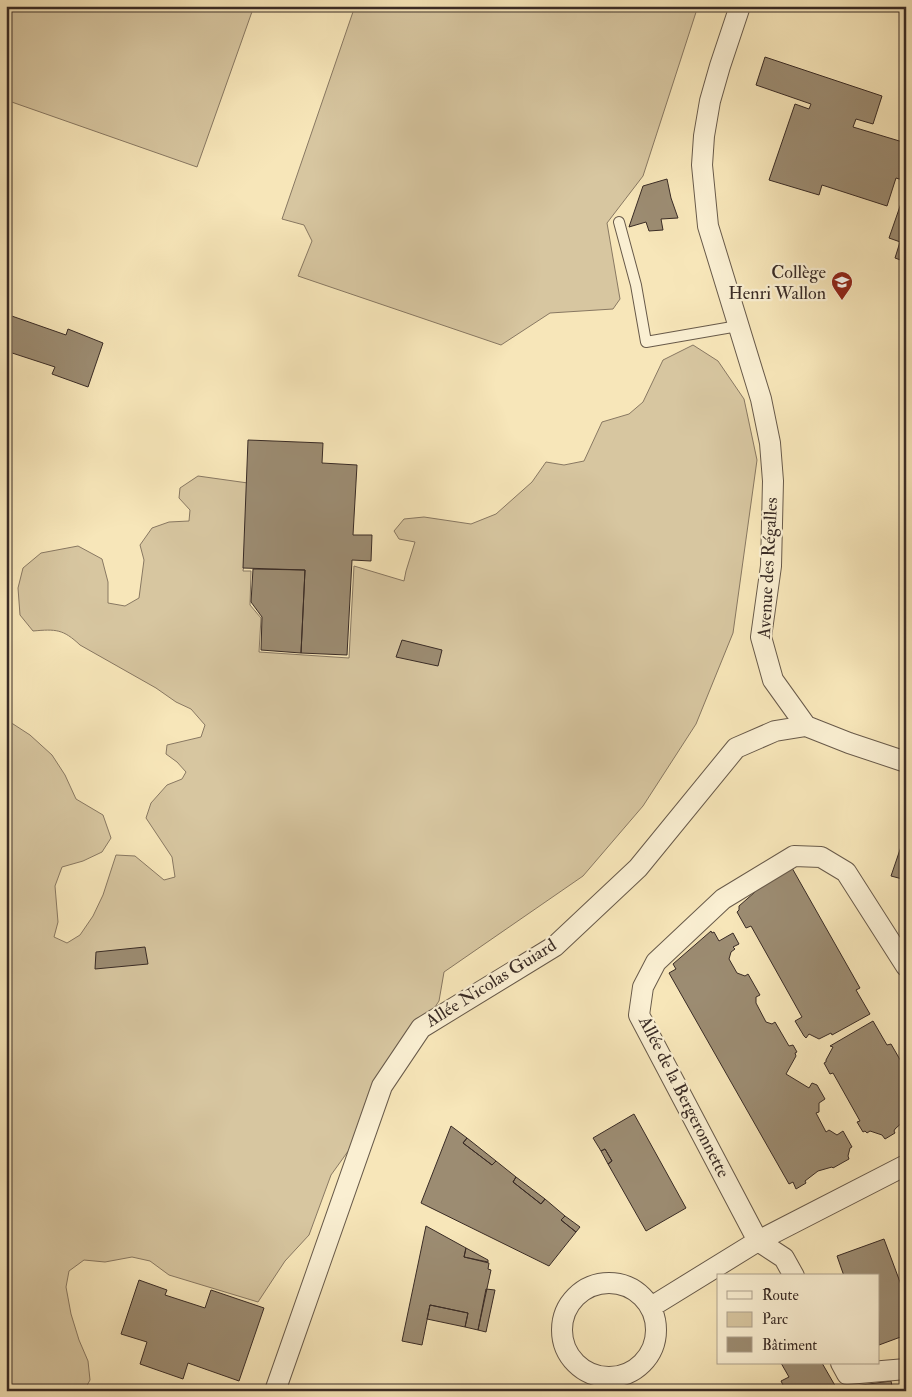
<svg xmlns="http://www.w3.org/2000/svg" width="912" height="1397" font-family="'IM FELL Double Pica',serif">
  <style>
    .green { fill: #d7c6a0; stroke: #887862 }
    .building { fill: #9c8c72; stroke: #392b25 }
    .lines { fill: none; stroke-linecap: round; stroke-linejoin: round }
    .lane-casing { stroke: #685a4a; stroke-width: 12 }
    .street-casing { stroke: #685a4a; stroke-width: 22 }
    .lane { stroke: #faefd2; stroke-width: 10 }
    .street { stroke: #faefd2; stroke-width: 20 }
    .labels { text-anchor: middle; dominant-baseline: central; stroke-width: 4.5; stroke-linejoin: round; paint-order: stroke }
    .poi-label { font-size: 18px; fill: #392b25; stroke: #faefd2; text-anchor: end }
    .street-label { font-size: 18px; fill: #392b25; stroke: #faefd2 }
  </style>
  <rect width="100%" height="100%" fill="#f7e6b9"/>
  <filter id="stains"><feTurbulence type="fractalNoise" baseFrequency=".004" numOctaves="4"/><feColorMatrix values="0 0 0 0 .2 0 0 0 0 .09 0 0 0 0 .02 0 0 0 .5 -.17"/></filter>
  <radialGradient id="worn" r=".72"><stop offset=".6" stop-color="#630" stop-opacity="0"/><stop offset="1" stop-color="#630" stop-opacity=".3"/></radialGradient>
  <path class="green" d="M8,6H254L197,167L6,100V11Z
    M355,6H698L643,176L607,223L620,299L613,309L550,313L501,345L298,276L312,241L304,225L282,219Z
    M693,345L718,361L744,399L757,460L733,633L696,724L643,806L583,876L444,972L439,1001L416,1035L364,1129L331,1175L309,1235L285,1261L258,1302L169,1275L150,1261L132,1257L105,1262L84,1260L69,1271L66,1287L71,1314L79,1340L88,1361L90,1380L84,1391H6V723L10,722L30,735L52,755L65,775L76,799L103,815L111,838L102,852L83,861L62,867L55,886L58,922L54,937L67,943L80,935L93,916L103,895L116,855L135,856L164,880L175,877L172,857L146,818L151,803L167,785L182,779L186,772L177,762L166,754L167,745L201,737L205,725L191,709L176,702L156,688L80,645C63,629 56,629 33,631L20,615L18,588L23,568L41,553L78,546L102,559L108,582V603L125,606L139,598L144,560L140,545L152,528L169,522L189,521L190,510L179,498L180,488L198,476L255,484L243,571H251L250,605L261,618L259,652L349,658L354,566L404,581L406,571L415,542L399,539L394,531L404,519L424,517L471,524L496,514L532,482L546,462L564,465L584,461L602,422L629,414L643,402L663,360Z"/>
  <path class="building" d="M765,57L882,96L873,124L856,119L853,127L906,143V181L896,178L887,206L822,185L819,195L769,180L795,104L809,109L811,104L756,85Z
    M667,179L671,198L678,218L661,219L663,230L649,231L646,222L629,227L643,186Z
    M906,189V244L889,238Z
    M900,242L906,244V262L895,258Z
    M6,314L66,335L68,329L103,343L88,387L52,374L55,367L6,351Z
    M248,440L323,443L322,463L357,465L353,535H372L371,561L352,560L347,655L301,653L305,570L243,568Z
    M253,569L305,570L301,653L261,650L262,617L251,602Z
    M402,640L442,650L438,666L396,657Z
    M906,832V880L891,876Z
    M792,868L860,988L856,990L870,1014L832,1035L831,1033L819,1039L809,1034L806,1038L804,1036L795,1021L802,1017L751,926L746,928L737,912L739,910V906L755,892L754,889Z
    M711,931L712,933L714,932L719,941L733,933L739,944L733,947L735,949L731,952L729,959L737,973L745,976L748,974L760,995L756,997V1003L766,1022L772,1024L775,1022L789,1046L793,1045L797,1052L795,1053L796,1056L786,1074L809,1088L812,1083L817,1085L825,1099L819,1103V1112L816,1113L826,1132L829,1130L837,1135L843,1131L852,1147L850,1148L848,1156L849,1159L833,1168L832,1167L818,1171L805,1181L806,1183L796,1189L793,1182L789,1184L669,973L676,969L673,964Z
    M145,947L148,964L95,969L96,952Z
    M873,1021L887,1045L891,1044L906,1070V1119L895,1129L894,1131L895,1133L885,1139L882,1135L870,1131L867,1133L865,1131L863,1132L857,1122L860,1121L833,1073L830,1074L824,1063L826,1062V1060L833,1047L830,1046Z
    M634,1114L686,1208L646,1231L608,1164L612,1161L605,1149L601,1151L593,1138Z
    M451,1126L467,1138L463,1143L492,1165L496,1161L516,1177L513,1182L541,1204L545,1199L565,1216L561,1220L576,1232L549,1266L421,1203Z
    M467,1138L496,1161L492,1165L463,1143Z
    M605,1149L612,1161L608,1164L601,1151Z
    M516,1177L545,1199L541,1204L513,1182Z
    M565,1216L580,1227L576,1232L561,1220Z
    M426,1226L466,1248L464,1257L489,1263L488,1269L491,1270L478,1330L465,1327L468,1313L430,1305L422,1345L402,1341Z
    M884,1239L906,1298V1335L879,1345L878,1276H844L837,1256Z
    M466,1248L488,1260V1262L464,1257Z
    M139,1280L167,1290L165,1295L205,1308L211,1290L264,1308L239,1381L188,1363L183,1379L140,1364L147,1342L121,1334Z
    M486,1289L495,1290L486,1332L478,1330Z
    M430,1305L468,1313L465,1327L427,1319Z
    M781,1363H822L837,1389L825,1391H786L781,1381L789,1377Z
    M891,1381L893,1391H825L840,1388Z"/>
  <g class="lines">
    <g class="lane-casing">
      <path id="lane" d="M619,222L636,285L646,342L738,326"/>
    </g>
    <g class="street-casing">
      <path id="street" d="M740,6L720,66L710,101L704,136L702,165L708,226L761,399L770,443L773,481L771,566L761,637L773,680L806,726L849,743L906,762
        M794,1276L784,1258L758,1241L639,1015L643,987L656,962L723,899L794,856L821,857L846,872L906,966
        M562 1330a47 47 0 1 1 94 0a47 47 0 1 1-94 0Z
        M651,1307L758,1241L906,1165
        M841,1363L847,1374L906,1369
        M275,1391L382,1086L421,1028L555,946L638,868L736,748L775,731L806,726"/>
    </g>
    <use href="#lane" class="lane"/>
    <use href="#street" class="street"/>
  </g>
  <defs>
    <g id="school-pin" transform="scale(1.125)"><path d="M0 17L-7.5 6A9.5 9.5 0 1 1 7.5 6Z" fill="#8f2418" stroke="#faefd2"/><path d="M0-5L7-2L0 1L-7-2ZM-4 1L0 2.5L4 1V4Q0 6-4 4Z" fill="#fff"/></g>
  </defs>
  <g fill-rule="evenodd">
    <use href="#school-pin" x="842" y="282"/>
  </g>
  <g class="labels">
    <g class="poi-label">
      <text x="826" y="272">Collège<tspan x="826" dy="21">Henri Wallon</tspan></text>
    </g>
    <g class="street-label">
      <text transform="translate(768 568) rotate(-87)">Avenue des Régalles</text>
      <text transform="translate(491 983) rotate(-32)">Allée Nicolas Guiard</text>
      <text transform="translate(684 1097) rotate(63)">Allée de la Bergeronnette</text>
    </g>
  </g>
  <rect width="912" height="1397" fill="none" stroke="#f7e6b9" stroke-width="25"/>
  <rect x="8" y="8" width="897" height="1382" fill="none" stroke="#392b25" stroke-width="2.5"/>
  <rect x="12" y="12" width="887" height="1372" fill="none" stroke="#392b25"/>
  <rect x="717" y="1274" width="162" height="90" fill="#faefd2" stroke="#ada18d"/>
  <rect x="727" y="1291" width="25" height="8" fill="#faefd2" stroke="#ada18d"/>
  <text x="762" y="1300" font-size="15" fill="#392b25">Route</text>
  <rect x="727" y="1312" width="25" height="15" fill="#d7c6a0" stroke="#ada18d"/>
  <text x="762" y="1324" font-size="15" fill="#392b25">Parc</text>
  <rect x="727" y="1337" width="25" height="15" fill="#9c8c72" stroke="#ada18d"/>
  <text x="762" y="1350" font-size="15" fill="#392b25">Bâtiment</text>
  <rect width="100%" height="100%" filter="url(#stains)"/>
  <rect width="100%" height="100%" fill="url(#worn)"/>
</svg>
